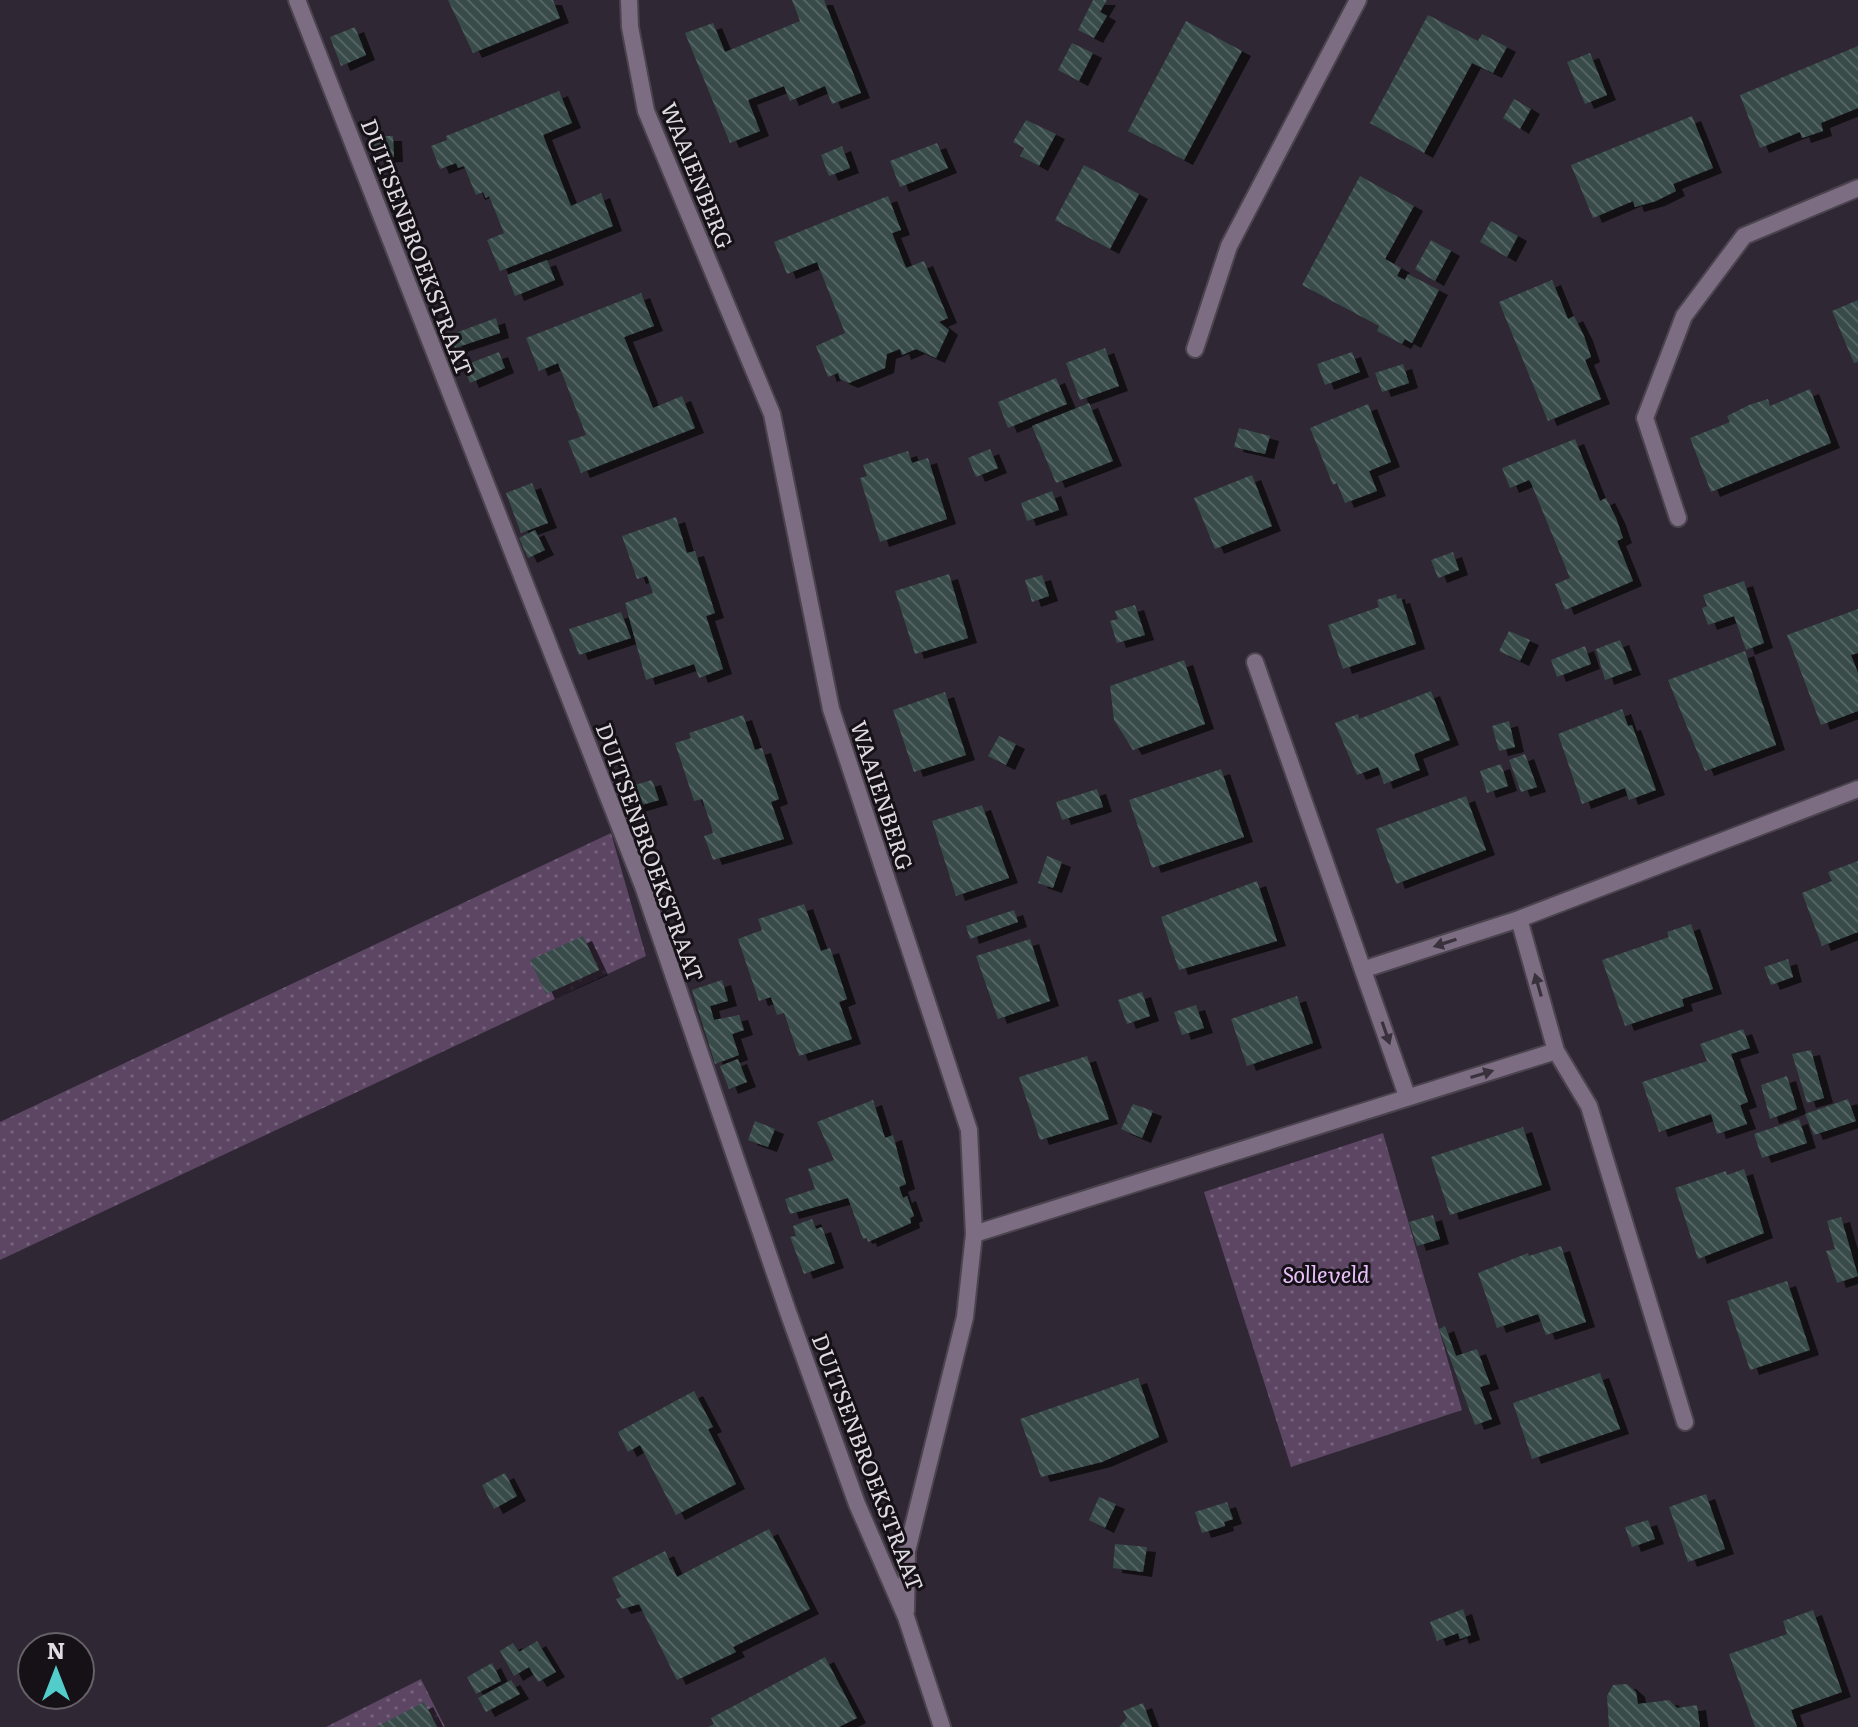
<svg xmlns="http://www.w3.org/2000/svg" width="1858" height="1727" font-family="Literata,serif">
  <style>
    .grass { fill: url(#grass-dots) }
    .building { fill: url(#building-back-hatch); filter: url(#shadow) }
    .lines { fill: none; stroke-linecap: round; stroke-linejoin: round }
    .minor-casing { stroke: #4b444f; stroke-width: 20 }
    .minor { stroke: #7c6d82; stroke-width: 16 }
    .oneway { fill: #39313c }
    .labels { text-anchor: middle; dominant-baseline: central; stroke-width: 6; stroke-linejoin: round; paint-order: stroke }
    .street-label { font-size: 22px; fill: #e0dae2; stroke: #151117 }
    .park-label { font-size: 22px; font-style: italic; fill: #e9c0fa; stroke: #151117 }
  </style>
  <defs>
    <pattern id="grass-dots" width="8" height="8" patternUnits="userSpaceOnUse" patternTransform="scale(2)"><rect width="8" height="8" fill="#5c4664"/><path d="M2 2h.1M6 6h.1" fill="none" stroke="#73607a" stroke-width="1.8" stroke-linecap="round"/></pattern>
    <pattern id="building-back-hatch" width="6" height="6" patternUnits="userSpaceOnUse" patternTransform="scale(2)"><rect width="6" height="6" fill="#374b4a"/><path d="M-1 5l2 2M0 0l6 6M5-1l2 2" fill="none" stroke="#546464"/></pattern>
    <filter id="shadow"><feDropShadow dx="9" dy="5" stdDeviation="0" flood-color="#0009"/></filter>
  </defs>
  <rect width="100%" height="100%" fill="#2f2733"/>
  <path class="grass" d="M611,833L646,956L0,1260V1122Z
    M1383,1133L1462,1410L1291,1467L1204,1192Z
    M421,1679L445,1727H326Z"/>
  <path class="building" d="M448,0H553L560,18L473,53Z
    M792,0H824L861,93L832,104L825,86L790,101L784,86L748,100L760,131L730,143L685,33L713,23L725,52L800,21Z
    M1093,0H1107L1100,12L1107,16L1094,38L1078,30Z
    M1428,15L1478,41L1482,34L1507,47L1493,73L1472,63L1424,153L1370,123Z
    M1186,21L1242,51L1184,160L1128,131Z
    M355,27L366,55L341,66L330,37Z
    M1072,43L1093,53L1079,81L1058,70Z
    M1858,46V108L1821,123L1823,131L1802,138L1800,132L1760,148L1740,95Z
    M1590,53L1607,95L1585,104L1567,62Z
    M559,91L572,123L543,135L571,206L601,193L613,226L500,271L487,240L504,233L489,196L486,198L483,192L476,195L464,166L458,168L456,163L440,169L431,146L447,140L446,136Z
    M1514,99L1531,109L1520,129L1503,118Z
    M1692,116L1713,168L1673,184L1676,191L1656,201L1635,207L1633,201L1593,218L1571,165Z
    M1026,120L1056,134L1039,166L1020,156L1024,148L1013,142Z
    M374,136H393L394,157L375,158Z
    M937,143L948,168L900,187L890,161Z
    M842,146L850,168L829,176L821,155Z
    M1084,165L1139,194L1110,249L1055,220Z
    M1360,176L1414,206L1385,259L1401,268L1397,276L1405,280L1408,274L1439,290L1412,343L1405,339L1402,344L1377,331L1379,326L1302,285Z
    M888,196L901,230L892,233L906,268L924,261L948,318L939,322L949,330L936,358L916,349L902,355L900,349L887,354L885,368L849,383L840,379L838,373L828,377L816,346L845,333L817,262L787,274L774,242Z
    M1491,221L1518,236L1507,257L1480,242Z
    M1431,240L1451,251L1435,281L1415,269Z
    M547,260L555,280L515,296L507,275Z
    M1552,280L1568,319L1574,316L1584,336L1591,357L1585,360L1601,399L1548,421L1499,302Z
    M641,293L654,326L624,337L653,408L682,396L695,428L581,473L568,441L586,435L558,363L539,371L526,338Z
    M1858,300V362L1854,363L1832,311Z
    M496,318L500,333L455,348L450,335Z
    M1105,348L1119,386L1080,400L1066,363Z
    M499,352L505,368L470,383L463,366Z
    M1352,352L1360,372L1325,385L1317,364Z
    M1403,364L1409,383L1382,392L1375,373Z
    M1056,378L1067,404L1008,428L998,402Z
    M1810,389L1831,443L1711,492L1690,438L1730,422L1727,416L1749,405L1768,399L1770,406Z
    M1089,403L1113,461L1056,483L1032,426Z
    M1368,404L1391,462L1369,471L1377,491L1345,503L1337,483L1333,485L1310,428Z
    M1239,428L1270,436L1265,454L1234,447Z
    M1575,439L1600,501L1606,498L1616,518L1623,538L1617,541L1633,581L1565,610L1555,584L1570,578L1531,483L1529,480L1510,488L1502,468Z
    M990,449L998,468L976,477L968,458Z
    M908,451L912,463L928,458L947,519L880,542L860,478L867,476L863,465Z
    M1252,475L1272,526L1215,549L1194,498Z
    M532,483L548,523L521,533L506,493Z
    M1052,491L1059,510L1027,521L1021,503Z
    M676,517L687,553L695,551L715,613L706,616L723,669L699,678L694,664L646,680L625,603L653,593L647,576L637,579L622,536Z
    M535,530L545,550L528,558L519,538Z
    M1453,552L1459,570L1438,578L1431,560Z
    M949,574L968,638L915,654L895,591Z
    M1042,575L1049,596L1032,602L1025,580Z
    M1744,581L1764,643L1746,650L1734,616L1708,625L1702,608L1707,606L1703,595Z
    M1396,594L1397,599L1401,598L1416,644L1343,669L1328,625L1379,607L1377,600Z
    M1135,605L1145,635L1117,643L1110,621L1118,619L1115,611Z
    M1858,609V653L1851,655L1858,673V711L1821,725L1787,635Z
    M621,612L631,638L579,655L569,629Z
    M1509,631L1530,640L1520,661L1499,651Z
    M1620,640L1632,670L1605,680L1596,649Z
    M1585,646L1591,664L1557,677L1551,660Z
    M1745,651L1776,745L1705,771L1668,680Z
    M1184,660L1205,724L1133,750L1114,720L1110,686Z
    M1431,691L1450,740L1414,754L1420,770L1384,784L1378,767L1357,775L1335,723L1358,714L1359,719Z
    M945,692L966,755L914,772L893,710Z
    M1622,709L1628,726L1632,725L1656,790L1629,800L1625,788L1582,804L1558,734Z
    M743,715L755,750L762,748L779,799L771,802L784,839L713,860L704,836L713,833L710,822L702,799L694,801L675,743L691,738L689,733Z
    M1509,721L1515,747L1499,751L1492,726Z
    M999,736L1016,744L1006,765L988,756Z
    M1525,754L1537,787L1521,792L1509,760Z
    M1501,764L1508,786L1487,793L1480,771Z
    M1221,769L1244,837L1152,868L1129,800Z
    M652,780L659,800L635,807L628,787Z
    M1097,789L1103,807L1062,820L1056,802Z
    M1466,796L1486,850L1396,884L1376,829Z
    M982,805L1009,878L956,896L932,821Z
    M1047,856L1062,862L1053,888L1038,883Z
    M1858,861V932L1822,946L1802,893L1832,881L1828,872Z
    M1257,881L1277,941L1179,970L1161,917Z
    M804,904L821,951L830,948L847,999L839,1002L852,1039L799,1056L784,1013L777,1015L771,997L759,1001L738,939L762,930L758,919Z
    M1014,910L1018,922L970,939L966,926Z
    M1691,924L1713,989L1682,999L1684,1006L1625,1026L1602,960L1669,937L1667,932Z
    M583,936L599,970L546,994L530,960Z
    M1030,939L1050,1001L998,1019L976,956Z
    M1788,959L1793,977L1771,985L1764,967Z
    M722,980L728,1001L710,1006L714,1020L739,1015L744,1030L732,1034L739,1055L715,1064L692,990Z
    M1142,992L1150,1016L1127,1024L1118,1000Z
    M1297,996L1313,1043L1247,1066L1231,1019Z
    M1196,1005L1204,1028L1182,1035L1174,1012Z
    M1743,1029L1750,1048L1731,1054L1748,1102L1740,1105L1747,1124L1717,1134L1711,1114L1659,1132L1642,1082L1707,1061L1700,1044Z
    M1811,1050L1824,1098L1807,1103L1792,1054Z
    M1087,1056L1109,1119L1040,1140L1019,1077Z
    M738,1059L747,1082L729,1089L720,1066Z
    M1787,1076L1797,1109L1770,1119L1761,1085Z
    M1848,1099L1856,1121L1814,1135L1805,1114Z
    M873,1100L885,1138L893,1135L906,1184L899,1187L903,1198L907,1196L914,1216L910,1218L911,1223L868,1242L867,1238L863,1239L848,1198L790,1214L785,1199L815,1189L808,1169L834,1160L817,1122Z
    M1133,1104L1153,1111L1142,1138L1121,1129Z
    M1799,1119L1807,1143L1762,1158L1754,1134Z
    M755,1121L775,1129L768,1147L748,1140Z
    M1523,1127L1542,1185L1450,1215L1431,1157Z
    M1744,1169L1764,1233L1698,1259L1675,1188L1726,1171L1727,1175Z
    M1433,1215L1440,1239L1417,1246L1409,1222Z
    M1841,1217L1858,1276L1837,1283L1826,1251L1835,1249L1827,1221Z
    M812,1219L816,1229L822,1227L835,1263L804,1274L790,1237L796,1236L793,1226Z
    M1561,1246L1586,1322L1546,1335L1538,1314L1497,1328L1478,1273L1528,1253L1529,1256Z
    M1787,1281L1810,1350L1750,1370L1727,1301Z
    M1445,1326L1456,1356L1477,1349L1490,1384L1480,1387L1492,1419L1475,1425L1439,1329Z
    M1600,1373L1620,1429L1532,1459L1513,1403Z
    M1138,1378L1159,1437L1102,1462L1041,1477L1020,1419Z
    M694,1391L713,1427L708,1429L736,1484L676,1515L640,1445L628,1452L618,1432Z
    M505,1473L517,1496L494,1509L482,1485Z
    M1706,1494L1725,1549L1688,1562L1669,1507Z
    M1099,1497L1116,1504L1105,1528L1089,1520Z
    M1227,1502L1233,1519L1224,1522L1225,1526L1202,1533L1195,1512Z
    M1648,1520L1655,1539L1632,1547L1625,1527Z
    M769,1529L810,1609L733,1647L736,1652L677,1680L639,1604L622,1609L616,1599L621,1597L612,1578L665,1551L677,1577Z
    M1115,1544L1147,1547L1143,1572L1113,1568Z
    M1463,1609L1471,1635L1460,1639L1458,1633L1437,1641L1430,1622Z
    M1813,1610L1842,1692L1791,1710L1797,1727H1755L1729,1654L1787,1634L1783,1621Z
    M537,1641L556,1672L538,1682L529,1667L514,1676L500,1651L513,1643L519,1652Z
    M825,1657L857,1718L839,1727H708L714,1724L711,1718Z
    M492,1663L501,1681L476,1694L467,1677Z
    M511,1680L520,1694L486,1712L478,1698Z
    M1627,1684L1636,1692L1638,1704L1669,1700L1677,1708L1697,1705L1700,1727H1609L1607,1696L1613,1685Z
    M424,1702L437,1727H376Z
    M1143,1703L1152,1727H1119L1127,1718L1123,1711Z"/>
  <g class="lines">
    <g class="minor-casing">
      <path id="minor" d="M297,0L643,886L788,1312L857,1504L906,1617L942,1727
        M629,0L630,27L646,111L772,414L831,709L969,1130L974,1234L965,1317L907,1551L906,1611
        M1195,349L1229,246L1358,0
        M1678,518L1645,418L1684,316L1744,236L1858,188
        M1255,662L1407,1096
        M1519,919L1556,1051L1589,1106L1685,1422
        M1365,969L1519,919L1858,789
        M974,1234L1556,1051"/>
    </g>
    <use href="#minor" class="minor"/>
  </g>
  <defs><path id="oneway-solid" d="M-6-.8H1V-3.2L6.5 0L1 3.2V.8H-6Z" transform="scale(2)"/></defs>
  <g class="oneway">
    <use href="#oneway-solid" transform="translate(1445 943) rotate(162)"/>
    <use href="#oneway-solid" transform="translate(1538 985) rotate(-106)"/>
    <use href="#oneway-solid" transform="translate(1386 1033) rotate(71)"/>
    <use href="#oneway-solid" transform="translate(1482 1074) rotate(-17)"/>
  </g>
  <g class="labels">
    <g class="street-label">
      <text transform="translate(698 175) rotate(68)">WAAIENBERG</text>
      <text transform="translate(418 247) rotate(69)">DUITSENBROEKSTRAAT</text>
      <text transform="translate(883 795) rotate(72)">WAAIENBERG</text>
      <text transform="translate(651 852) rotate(70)">DUITSENBROEKSTRAAT</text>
      <text transform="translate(869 1462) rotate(69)">DUITSENBROEKSTRAAT</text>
    </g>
    <g class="park-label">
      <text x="1326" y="1273">Solleveld</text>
    </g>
  </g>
  <g transform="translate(56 1671)"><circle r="38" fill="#151117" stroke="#666168" stroke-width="2"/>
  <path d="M0-6L14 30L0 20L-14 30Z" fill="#52cdcb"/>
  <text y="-12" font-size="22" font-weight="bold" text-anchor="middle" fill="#e0dae2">N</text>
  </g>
</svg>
